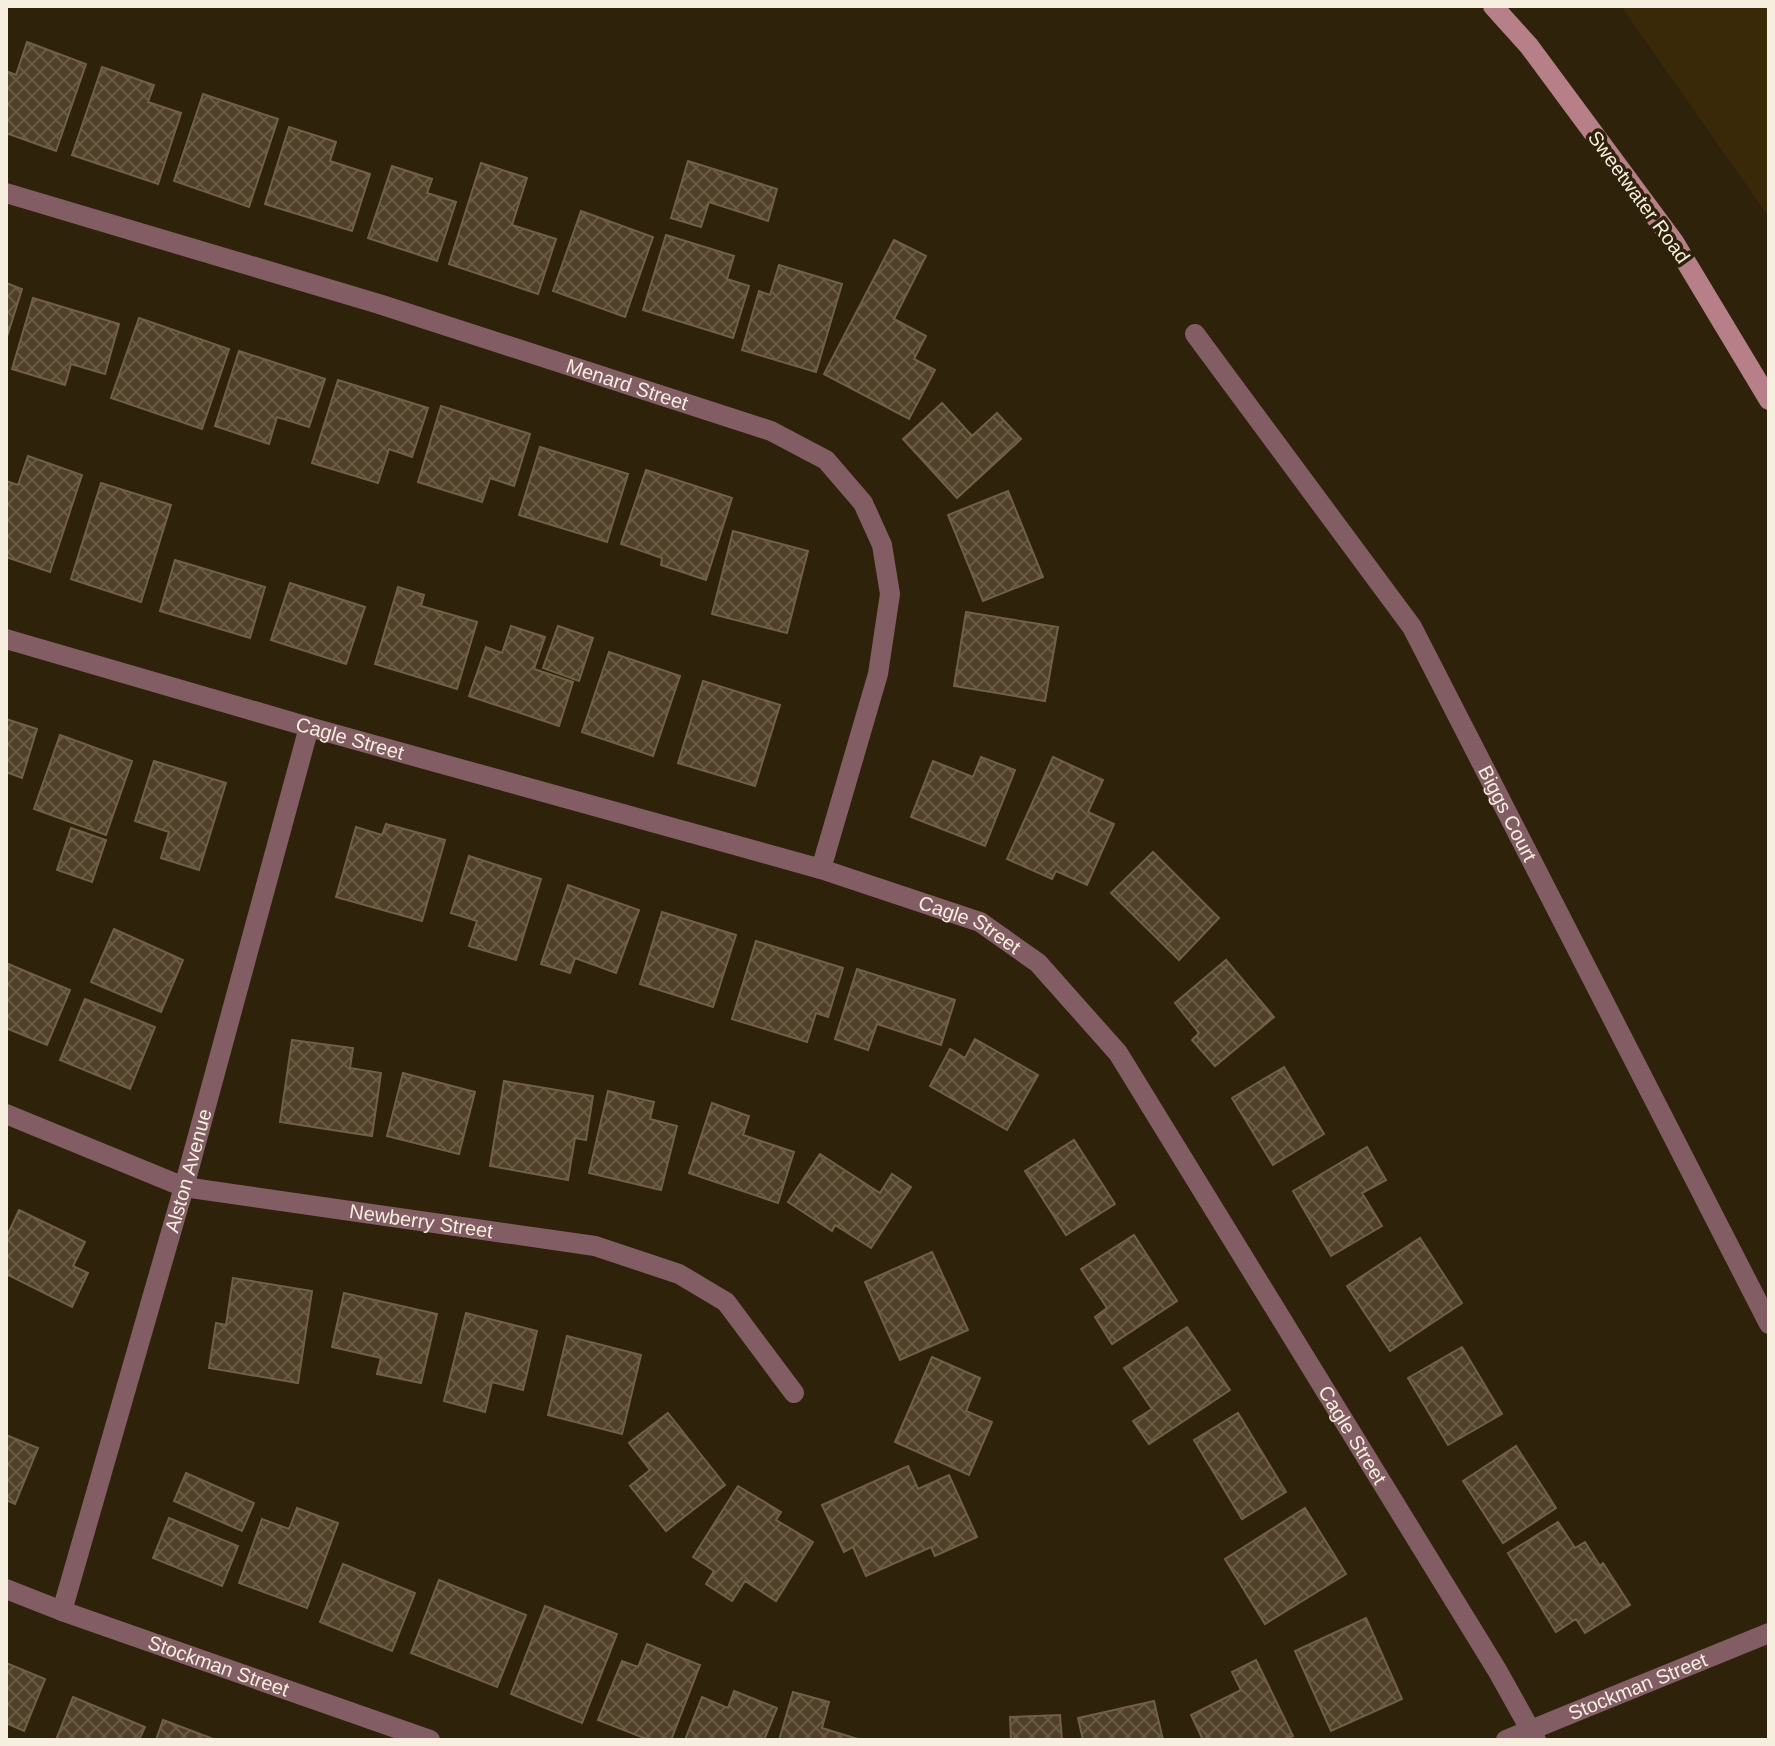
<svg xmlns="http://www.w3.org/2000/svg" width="1775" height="1746" font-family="Arial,sans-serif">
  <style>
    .built { fill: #3a2909 }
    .building { fill: url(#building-cross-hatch); stroke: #706047; stroke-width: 2 }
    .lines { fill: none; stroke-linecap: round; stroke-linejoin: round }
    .minor { stroke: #825e64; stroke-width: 20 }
    .tertiary { stroke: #825e64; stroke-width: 20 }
    .secondary { stroke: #b77f87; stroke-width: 20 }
    .labels { text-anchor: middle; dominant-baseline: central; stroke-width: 7; stroke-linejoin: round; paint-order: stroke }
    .street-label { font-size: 20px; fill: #f6eedf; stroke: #2f220a }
  </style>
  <defs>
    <pattern id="building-cross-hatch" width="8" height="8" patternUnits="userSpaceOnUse" patternTransform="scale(2)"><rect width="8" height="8" fill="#4f4027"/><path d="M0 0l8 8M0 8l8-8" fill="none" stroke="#695c46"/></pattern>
  </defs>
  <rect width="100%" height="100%" fill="#2f220a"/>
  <path class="built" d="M1621,6H1769V217Z"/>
  <path class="building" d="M27,42L86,64L56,151L6,133V71L16,75Z
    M102,67L154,85L148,102L181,113L158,184L72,155Z
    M203,94L278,119L249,207L174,181Z
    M289,127L336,142L330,161L370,174L352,231L265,204Z
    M688,161L777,189L768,221L709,202L701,227L671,218Z
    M481,163L527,178L512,225L556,239L538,294L449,264Z
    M392,166L432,179L427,193L456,202L437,261L368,238Z
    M581,211L653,237L625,317L553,291Z
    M666,235L734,256L727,279L749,286L733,338L643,310Z
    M894,240L926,256L894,319L926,336L914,359L935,370L909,419L824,374Z
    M779,265L842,284L816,372L742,350L759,291L770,295Z
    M6,283L22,289L6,340Z
    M33,298L119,324L105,374L71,364L65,385L12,369Z
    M139,318L229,349L202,429L111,398Z
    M239,351L325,379L309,427L277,417L269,444L215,426Z
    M338,380L428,408L412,457L389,449L378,483L312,463Z
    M942,403L972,436L997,413L1021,439L957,498L903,439Z
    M441,406L530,434L514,486L490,478L482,502L418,482Z
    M540,447L628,474L607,542L519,515Z
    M28,456L82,475L50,572L6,557V481L18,485Z
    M646,470L732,498L706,580L661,565L662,558L621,544Z
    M101,483L171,505L141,602L71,579Z
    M1008,491L1043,577L983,601L948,515Z
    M733,531L808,551L787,633L712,614Z
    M175,560L265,587L250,638L160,611Z
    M290,583L365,607L346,664L271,640Z
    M398,587L424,595L421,606L477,622L457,689L375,664Z
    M966,612L1058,627L1045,701L954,686Z
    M511,626L545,637L534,669L573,682L559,726L469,696L486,647L502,653Z
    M558,626L593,638L579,681L543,668Z
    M609,652L680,676L653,756L582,732Z
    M703,681L780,705L755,786L678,763Z
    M6,719L37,729L22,778L6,772Z
    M60,735L132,761L106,835L34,809Z
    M981,757L1015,770L985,846L911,817L933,761L973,777Z
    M1053,757L1103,780L1088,812L1114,824L1087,885L1056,871L1052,879L1007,859Z
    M154,761L226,783L199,870L161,858L169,832L135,821Z
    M386,824L445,840L422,921L336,897L356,827L382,835Z
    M71,828L106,840L92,882L57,870Z
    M1153,852L1219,918L1179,960L1111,893Z
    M469,856L541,879L516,960L469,946L477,921L451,913Z
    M568,885L639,910L616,973L575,958L570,973L541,964Z
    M662,912L736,935L713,1007L640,984Z
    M114,929L183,960L161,1012L91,982Z
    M756,941L843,968L828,1017L816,1013L807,1042L732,1019Z
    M1226,960L1274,1017L1215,1066L1192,1040L1199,1033L1175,1003Z
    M6,963L70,990L47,1045L6,1028Z
    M857,969L955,1000L941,1045L877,1024L868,1050L835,1039Z
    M85,999L155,1027L130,1089L60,1060Z
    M975,1039L1038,1075L1007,1130L930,1086L950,1049L965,1058Z
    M292,1040L353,1048L350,1068L381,1073L372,1136L280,1122Z
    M1284,1067L1324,1134L1273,1165L1232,1098Z
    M403,1073L475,1092L459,1154L387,1136Z
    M504,1081L593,1096L586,1140L575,1138L568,1180L490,1166Z
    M608,1091L654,1102L650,1119L677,1126L661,1190L589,1173Z
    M712,1103L749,1116L743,1135L794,1152L778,1203L689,1173Z
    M1074,1140L1115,1204L1066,1235L1025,1171Z
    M1367,1147L1386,1180L1362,1193L1382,1226L1331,1256L1293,1191Z
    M820,1154L880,1193L892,1174L911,1187L871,1248L835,1225L832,1231L788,1202Z
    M19,1210L85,1242L73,1266L88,1273L72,1307L6,1274V1238Z
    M1134,1235L1177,1301L1112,1344L1095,1317L1107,1308L1081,1269Z
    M1420,1238L1462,1303L1390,1351L1347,1286Z
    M932,1252L968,1330L900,1360L865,1282Z
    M233,1278L312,1291L298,1383L209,1368L216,1323L226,1325Z
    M344,1293L437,1314L421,1383L377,1374L381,1358L332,1347Z
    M466,1313L537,1331L523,1390L492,1382L485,1412L444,1401Z
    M1187,1327L1230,1390L1149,1444L1133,1421L1152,1409L1124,1368Z
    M567,1336L641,1355L622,1434L548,1415Z
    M1462,1347L1502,1414L1448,1445L1408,1378Z
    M932,1357L980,1378L966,1411L992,1422L969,1475L895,1442Z
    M668,1413L725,1485L666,1531L630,1486L650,1470L629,1443Z
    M1238,1413L1286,1492L1242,1519L1194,1440Z
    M6,1435L38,1448L15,1504L6,1500Z
    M1516,1446L1556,1508L1503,1543L1463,1481Z
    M908,1466L918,1489L949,1475L977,1537L935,1556L931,1547L866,1576L853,1547L844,1552L822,1505Z
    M186,1473L254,1503L242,1531L174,1501Z
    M738,1486L781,1512L776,1520L813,1542L776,1601L745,1581L732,1601L706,1584L714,1571L693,1557Z
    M297,1508L338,1523L307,1608L239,1583L262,1519L289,1529Z
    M1305,1508L1346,1574L1265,1624L1225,1559Z
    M169,1518L238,1546L222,1586L153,1558Z
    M1558,1522L1575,1548L1585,1542L1600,1566L1603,1563L1630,1605L1585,1633L1576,1619L1556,1632L1508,1553Z
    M343,1564L415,1593L392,1651L320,1622Z
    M439,1580L526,1615L497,1687L411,1653Z
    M545,1606L617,1634L582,1723L511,1694Z
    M1366,1618L1402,1699L1331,1731L1295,1651Z
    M647,1644L700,1665L671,1740H649L598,1720L622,1661L638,1667Z
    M1256,1660L1293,1736L1285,1740H1203L1191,1715L1241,1690L1232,1672Z
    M6,1663L45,1679L24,1731L6,1723Z
    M734,1691L777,1708L764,1740H685L702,1697L728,1708Z
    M793,1692L829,1702L822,1728L861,1740H779Z
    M73,1697L145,1727L139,1740H56Z
    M1154,1701L1163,1740H1083L1078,1718Z
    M1060,1715L1062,1740H1011L1010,1717Z
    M163,1720L216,1740H156Z"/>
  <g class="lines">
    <g class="minor">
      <path id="s1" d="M6,193L379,304L771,431L826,460L863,503L882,545L890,594L878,674L821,869"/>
      <path id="s2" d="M1195,334L1412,627L1769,1324"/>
      <path id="s3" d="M6,639L309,727L821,869L980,922L1038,963L1118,1053L1497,1670L1536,1740"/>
      <path id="s4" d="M6,1114L184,1187L595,1246L679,1274L726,1302L794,1393"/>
      <path id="s5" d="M62,1611L184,1187L309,727"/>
    </g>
    <g class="tertiary">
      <path id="s6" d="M6,1589L62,1611L430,1740"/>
      <path id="s7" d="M1506,1740L1769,1633"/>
    </g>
    <path class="secondary" d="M1493,6L1529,46L1674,242L1769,400"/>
  </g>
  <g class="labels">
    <g class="street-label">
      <text transform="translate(1639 197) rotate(54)">Sweetwater Road</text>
      <text stroke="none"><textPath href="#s1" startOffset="650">Menard Street</textPath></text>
      <text stroke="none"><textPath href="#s3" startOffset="358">Cagle Street</textPath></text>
      <text stroke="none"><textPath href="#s2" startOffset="574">Biggs Court</textPath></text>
      <text stroke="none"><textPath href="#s3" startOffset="1006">Cagle Street</textPath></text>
      <text stroke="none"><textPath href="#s5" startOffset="458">Alston Avenue</textPath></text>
      <text stroke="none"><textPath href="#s4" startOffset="432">Newberry Street</textPath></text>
      <text stroke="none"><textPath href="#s3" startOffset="1654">Cagle Street</textPath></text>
      <text stroke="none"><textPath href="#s6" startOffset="226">Stockman Street</textPath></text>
      <text stroke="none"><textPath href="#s7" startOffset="142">Stockman Street</textPath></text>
    </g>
  </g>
  <rect width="1775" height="1746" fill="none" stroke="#f6eedf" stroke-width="16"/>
</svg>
